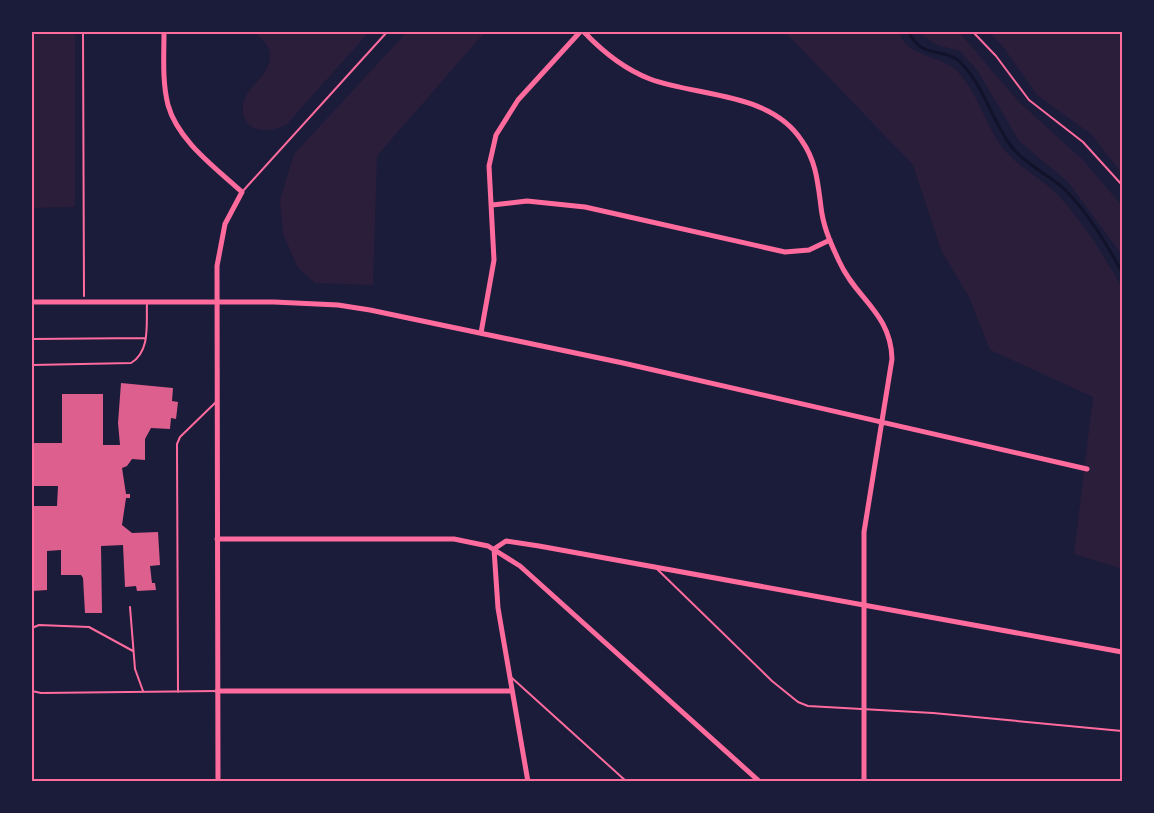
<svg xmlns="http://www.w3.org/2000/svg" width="1154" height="813" font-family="Rubik,sans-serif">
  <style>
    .green { fill: #2a1e3b }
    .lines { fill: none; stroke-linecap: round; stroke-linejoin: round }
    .stream { stroke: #12122b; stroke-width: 3 }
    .building { fill: #dd5f8e }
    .path { stroke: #ff6b9d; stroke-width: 2 }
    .service { stroke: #ff6b9d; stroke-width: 2 }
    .minor { stroke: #ff6b9d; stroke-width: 5 }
    .neatline { fill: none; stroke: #ff6b9d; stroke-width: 2 }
  </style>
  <rect width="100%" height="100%" fill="#1b1b3a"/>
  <path class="green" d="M32,32H75V207L32,208Z
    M252,32H369L287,124C269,134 241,134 243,106C245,86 268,79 270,57C271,46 261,37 252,32Z
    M407,32H485L377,156L373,285L315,283L298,268L283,234L280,200L294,154Z
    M775,32H899C907,58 941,55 957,71C980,94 986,130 1007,153C1022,169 1042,179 1057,194C1083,222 1104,255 1122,288V569L1074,554L1093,397L990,350L969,297L941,250L913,165L788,35Z
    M918,32H959L1019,102L1083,160L1122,206V255L1068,182L1020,142L977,70L960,51L937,45Z
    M989,32H1122V174L1091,134L1037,95L1004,48Z"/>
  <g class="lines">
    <path class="stream" d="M909,32C921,59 944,48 958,60C983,83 991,119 1011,146C1023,162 1045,173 1061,186C1086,209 1106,243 1122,272"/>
  </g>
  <path class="building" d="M121,383L173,388L172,401L178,402L176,419L171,418L170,429L151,428L145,439V460L132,459L127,466L122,468L126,494H130V498H126L122,525L132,533L158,532L160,565L150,566L152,583H155L156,590L137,591L136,586L125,587L123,545L101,546L102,613H85L83,578L81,575H61V550L47,551V590L32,591V506H57L58,486H32V443H62V394H103V445H120L118,423Z"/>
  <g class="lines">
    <path class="path" d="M83,32L84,296
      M973,32L996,56L1029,100L1083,142L1122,185"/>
    <path class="service" d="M242,192L387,32
      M32,339L146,338
      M32,365L131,363C151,351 146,323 147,303
      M656,568L772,681L798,702L808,706L933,713L1122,731
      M130,607L135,669L143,691
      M32,628L39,625L89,627L133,651
      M512,678L627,782
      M32,691L41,693L217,691
      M178,692L177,444L180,437L216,402"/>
    <path class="minor" d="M164,32C164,56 162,81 168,105C178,141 216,168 242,192L225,224L217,266L218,782
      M584,32C603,52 624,69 650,79C699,97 771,92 802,141C818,164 818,188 822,214C825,231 832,246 839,261C856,299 891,313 892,359L864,532V782
      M492,205L527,201L585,207L785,252L809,250L830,240
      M32,302H274L338,305L370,310L623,363L1087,469
      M481,333L494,260L489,166L496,135L518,100L580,32
      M217,539H454L488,546L520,566L760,782
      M494,549L506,541L539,546L1122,652
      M494,549L498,608L528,782
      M217,691H512"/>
  </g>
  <rect width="1154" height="813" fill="none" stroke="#1b1b3a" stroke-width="66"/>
  <rect x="33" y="33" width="1088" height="747" class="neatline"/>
</svg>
